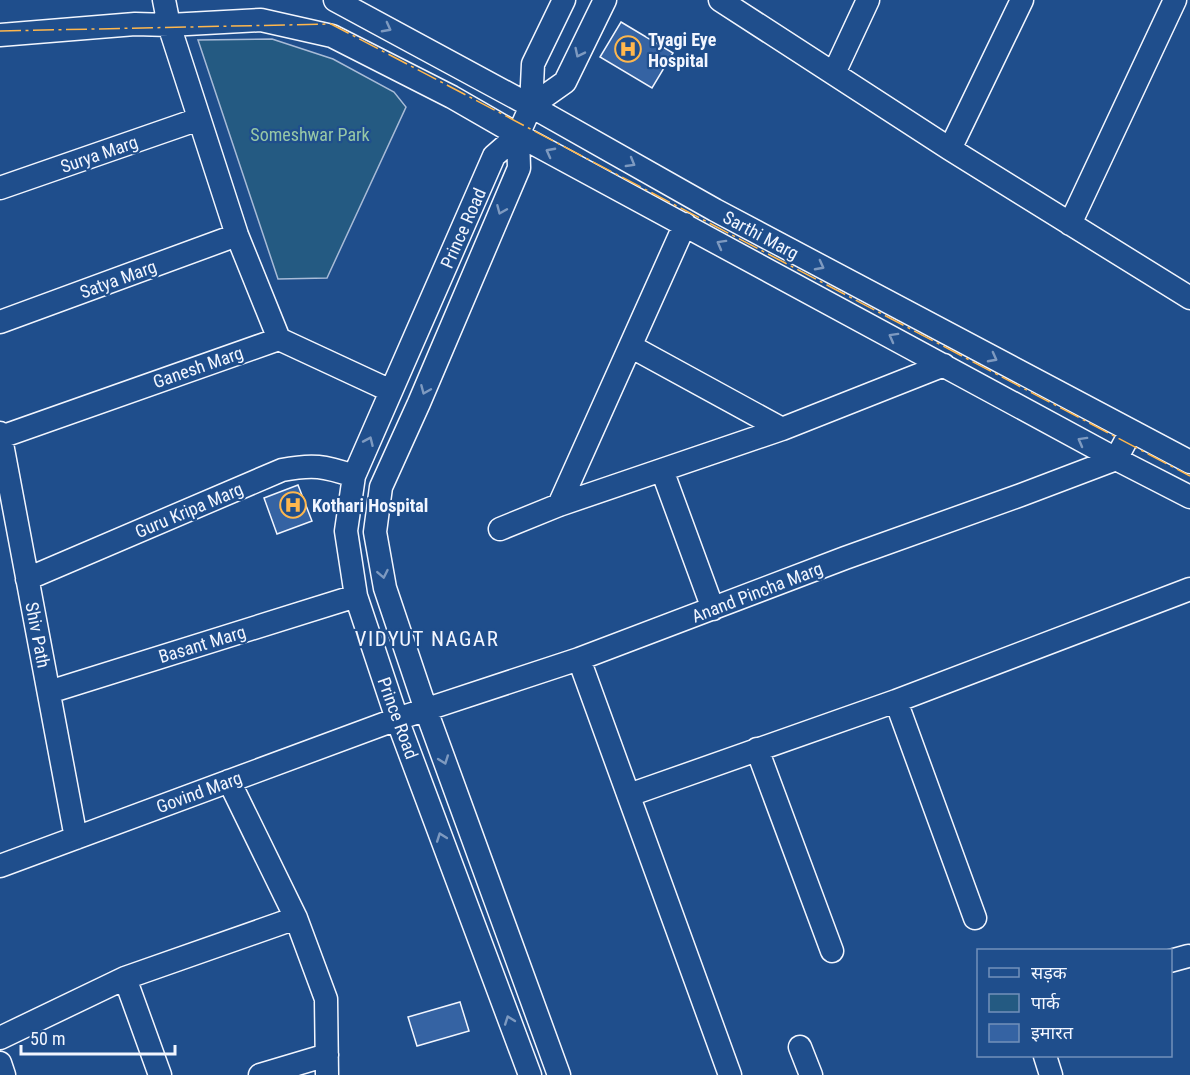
<svg xmlns="http://www.w3.org/2000/svg" width="1190" height="1075" font-family="'Roboto Condensed','Noto Sans Devanagari',sans-serif">
  <style>
    .green { fill: #245a82; stroke: #a8bbd7; stroke-width: 1.5 }
    .building { fill: #3563a3; stroke: #f2f6ff; stroke-width: 1.5 }
    .lines { fill: none; stroke-linecap: round; stroke-linejoin: round }
    .minor-casing { stroke: #f2f6ff; stroke-width: 25 }
    .minor { stroke: #1f4e8c; stroke-width: 22 }
    .power { stroke: #ffb74d; stroke-width: 1.5; stroke-dasharray: 21 4.5 3 4.5; stroke-linecap: butt }
    .oneway { stroke: #7e9ac0 }
    .labels { text-anchor: middle; dominant-baseline: central; stroke-width: 4.5; stroke-linejoin: round; paint-order: stroke }
    .poi-label { font-size: 18px; font-weight: bold; fill: #f2f6ff; stroke: #1f4e8c; text-anchor: start }
    .park-label { font-size: 18px; fill: #97c8a6; stroke: #1f4e8c }
    .street-label { font-size: 18px; fill: #f2f6ff; stroke: #1f4e8c }
    .quarter-label { font-size: 21px; letter-spacing: 1.5px; fill: #f2f6ff; stroke: #1f4e8c }
  </style>
  <rect width="100%" height="100%" fill="#1f4e8c"/>
  <path class="green" d="M272,39L333,59L394,92L406,107L327,278L278,279L198,40Z"/>
  <path class="building" d="M621,22L673,53L652,88L600,57Z
    M298,485L312,521L277,534L264,498Z
    M460,1002L469,1031L417,1046L408,1017Z"/>
  <g class="lines">
    <g class="minor-casing">
      <path id="minor" d="M164,0L169,25L237,235L279,339
        M335,0L531,106L715,210L1190,462
        M720,0L950,149L1190,298
        M0,35L135,24L169,25L261,20L332,36L452,97L518,135L1116,459L1190,497
        M834,73L868,0
        M531,106L565,82L605,0
        M518,135L519,168L419,403L381,487L375,532L385,588L426,710L559,1075
        M950,149L1022,0
        M0,188L199,119
        M1070,224L1175,0
        M0,322L237,235
        M632,347L782,429
        M0,433L76,838
        M1,437L279,339L391,391
        M662,470L713,609
        M559,505L685,224
        M500,529L559,505L782,429L944,365
        M27,579L282,470C313,464 324,466 354,476
        M579,659L730,1075
        M49,692L356,596
        M896,701L975,918
        M757,749L832,951
        M229,781L296,918L326,999L327,1075
        M629,795L896,701L1190,589
        M0,866L397,719L579,659L845,558L1021,495L1116,459L1131,431
        M1170,961L1188,956
        M125,978L160,1075
        M0,1038L125,978L296,918
        M800,1047L811,1075
        M1045,1056L1051,1075
        M0,1063L4,1075
        M260,1075L327,1055
        M530,1075L397,719L356,596L346,531L354,476L494,156L518,135L531,106L533,64L564,0"/>
    </g>
    <use href="#minor" class="minor"/>
    <path class="power" d="M0,31L331,24L1190,476"/>
  </g>
  <defs><path id="oneway-chevron" d="M-2-3.5L2.5 0L-2 3.5" fill="none" stroke-width="1.6" stroke-linecap="round" stroke-linejoin="round" transform="scale(1.5)"/></defs>
  <g class="oneway">
    <use href="#oneway-chevron" transform="translate(387 28) rotate(28)"/>
    <use href="#oneway-chevron" transform="translate(579 53) rotate(116)"/>
    <use href="#oneway-chevron" transform="translate(550 152) rotate(-152)"/>
    <use href="#oneway-chevron" transform="translate(631 163) rotate(30)"/>
    <use href="#oneway-chevron" transform="translate(501 210) rotate(113)"/>
    <use href="#oneway-chevron" transform="translate(721 244) rotate(-151)"/>
    <use href="#oneway-chevron" transform="translate(820 266) rotate(28)"/>
    <use href="#oneway-chevron" transform="translate(893 337) rotate(-151)"/>
    <use href="#oneway-chevron" transform="translate(993 358) rotate(28)"/>
    <use href="#oneway-chevron" transform="translate(425 390) rotate(113)"/>
    <use href="#oneway-chevron" transform="translate(369 441) rotate(-66)"/>
    <use href="#oneway-chevron" transform="translate(1082 441) rotate(-151)"/>
    <use href="#oneway-chevron" transform="translate(383 574) rotate(79)"/>
    <use href="#oneway-chevron" transform="translate(444 760) rotate(70)"/>
    <use href="#oneway-chevron" transform="translate(441 837) rotate(-110)"/>
    <use href="#oneway-chevron" transform="translate(509 1020) rotate(-110)"/>
  </g>
  <defs>
    <g id="hospital-ring" transform="scale(1.35)"><circle r="9.5" fill="#1f4e8c" stroke="#ffb74d" stroke-width="1.5"/><path d="M-5-5h3v3.5h4V-5h3V5h-3V1.5h-4V5h-3Z" fill="#ffb74d"/></g>
  </defs>
  <g fill-rule="evenodd">
    <use href="#hospital-ring" x="628" y="49"/>
    <use href="#hospital-ring" x="293" y="505"/>
  </g>
  <g class="labels">
    <g class="poi-label">
      <text x="648" y="39">Tyagi Eye<tspan x="648" dy="21">Hospital</tspan></text>
      <text x="312" y="505">Kothari Hospital</text>
    </g>
    <g class="park-label">
      <text x="310" y="134">Someshwar Park</text>
    </g>
    <g class="street-label">
      <text transform="translate(99 154) rotate(-19)">Surya Marg</text>
      <text transform="translate(463 228) rotate(-66)">Prince Road</text>
      <text transform="translate(761 235) rotate(28)">Sarthi Marg</text>
      <text transform="translate(118 279) rotate(-20)">Satya Marg</text>
      <text transform="translate(198 367) rotate(-19)">Ganesh Marg</text>
      <text transform="translate(189 510) rotate(-23)">Guru Kripa Marg</text>
      <text transform="translate(757 592) rotate(-21)">Anand Pincha Marg</text>
      <text transform="translate(38 635) rotate(79)">Shiv Path</text>
      <text transform="translate(202 644) rotate(-17)">Basant Marg</text>
      <text transform="translate(398 718) rotate(70)">Prince Road</text>
      <text transform="translate(199 792) rotate(-20)">Govind Marg</text>
    </g>
    <g class="quarter-label">
      <text x="427" y="639">VIDYUT NAGAR</text>
    </g>
  </g>
  <rect x="977" y="949" width="195" height="108" fill="#1f4e8c" stroke="#7391ba" stroke-width="1.5"/>
  <rect x="989" y="968" width="30" height="9" fill="#1f4e8c" stroke="#7391ba" stroke-width="1.5"/>
  <text x="1031" y="979" font-size="18" fill="#f2f6ff">सड़क</text>
  <rect x="989" y="994" width="30" height="18" fill="#245a82" stroke="#7391ba" stroke-width="1.5"/>
  <text x="1031" y="1009" font-size="18" fill="#f2f6ff">पार्क</text>
  <rect x="989" y="1024" width="30" height="18" fill="#3563a3" stroke="#7391ba" stroke-width="1.5"/>
  <text x="1031" y="1039" font-size="18" fill="#f2f6ff">इमारत</text>
  <path d="M21 1045v9h154v-9" fill="none" stroke="#f2f6ff" stroke-width="3"/>
  <text x="30" y="1045" font-size="18" fill="#f2f6ff" stroke="#1f4e8c" stroke-width="4.5" paint-order="stroke">50 m</text>
</svg>
